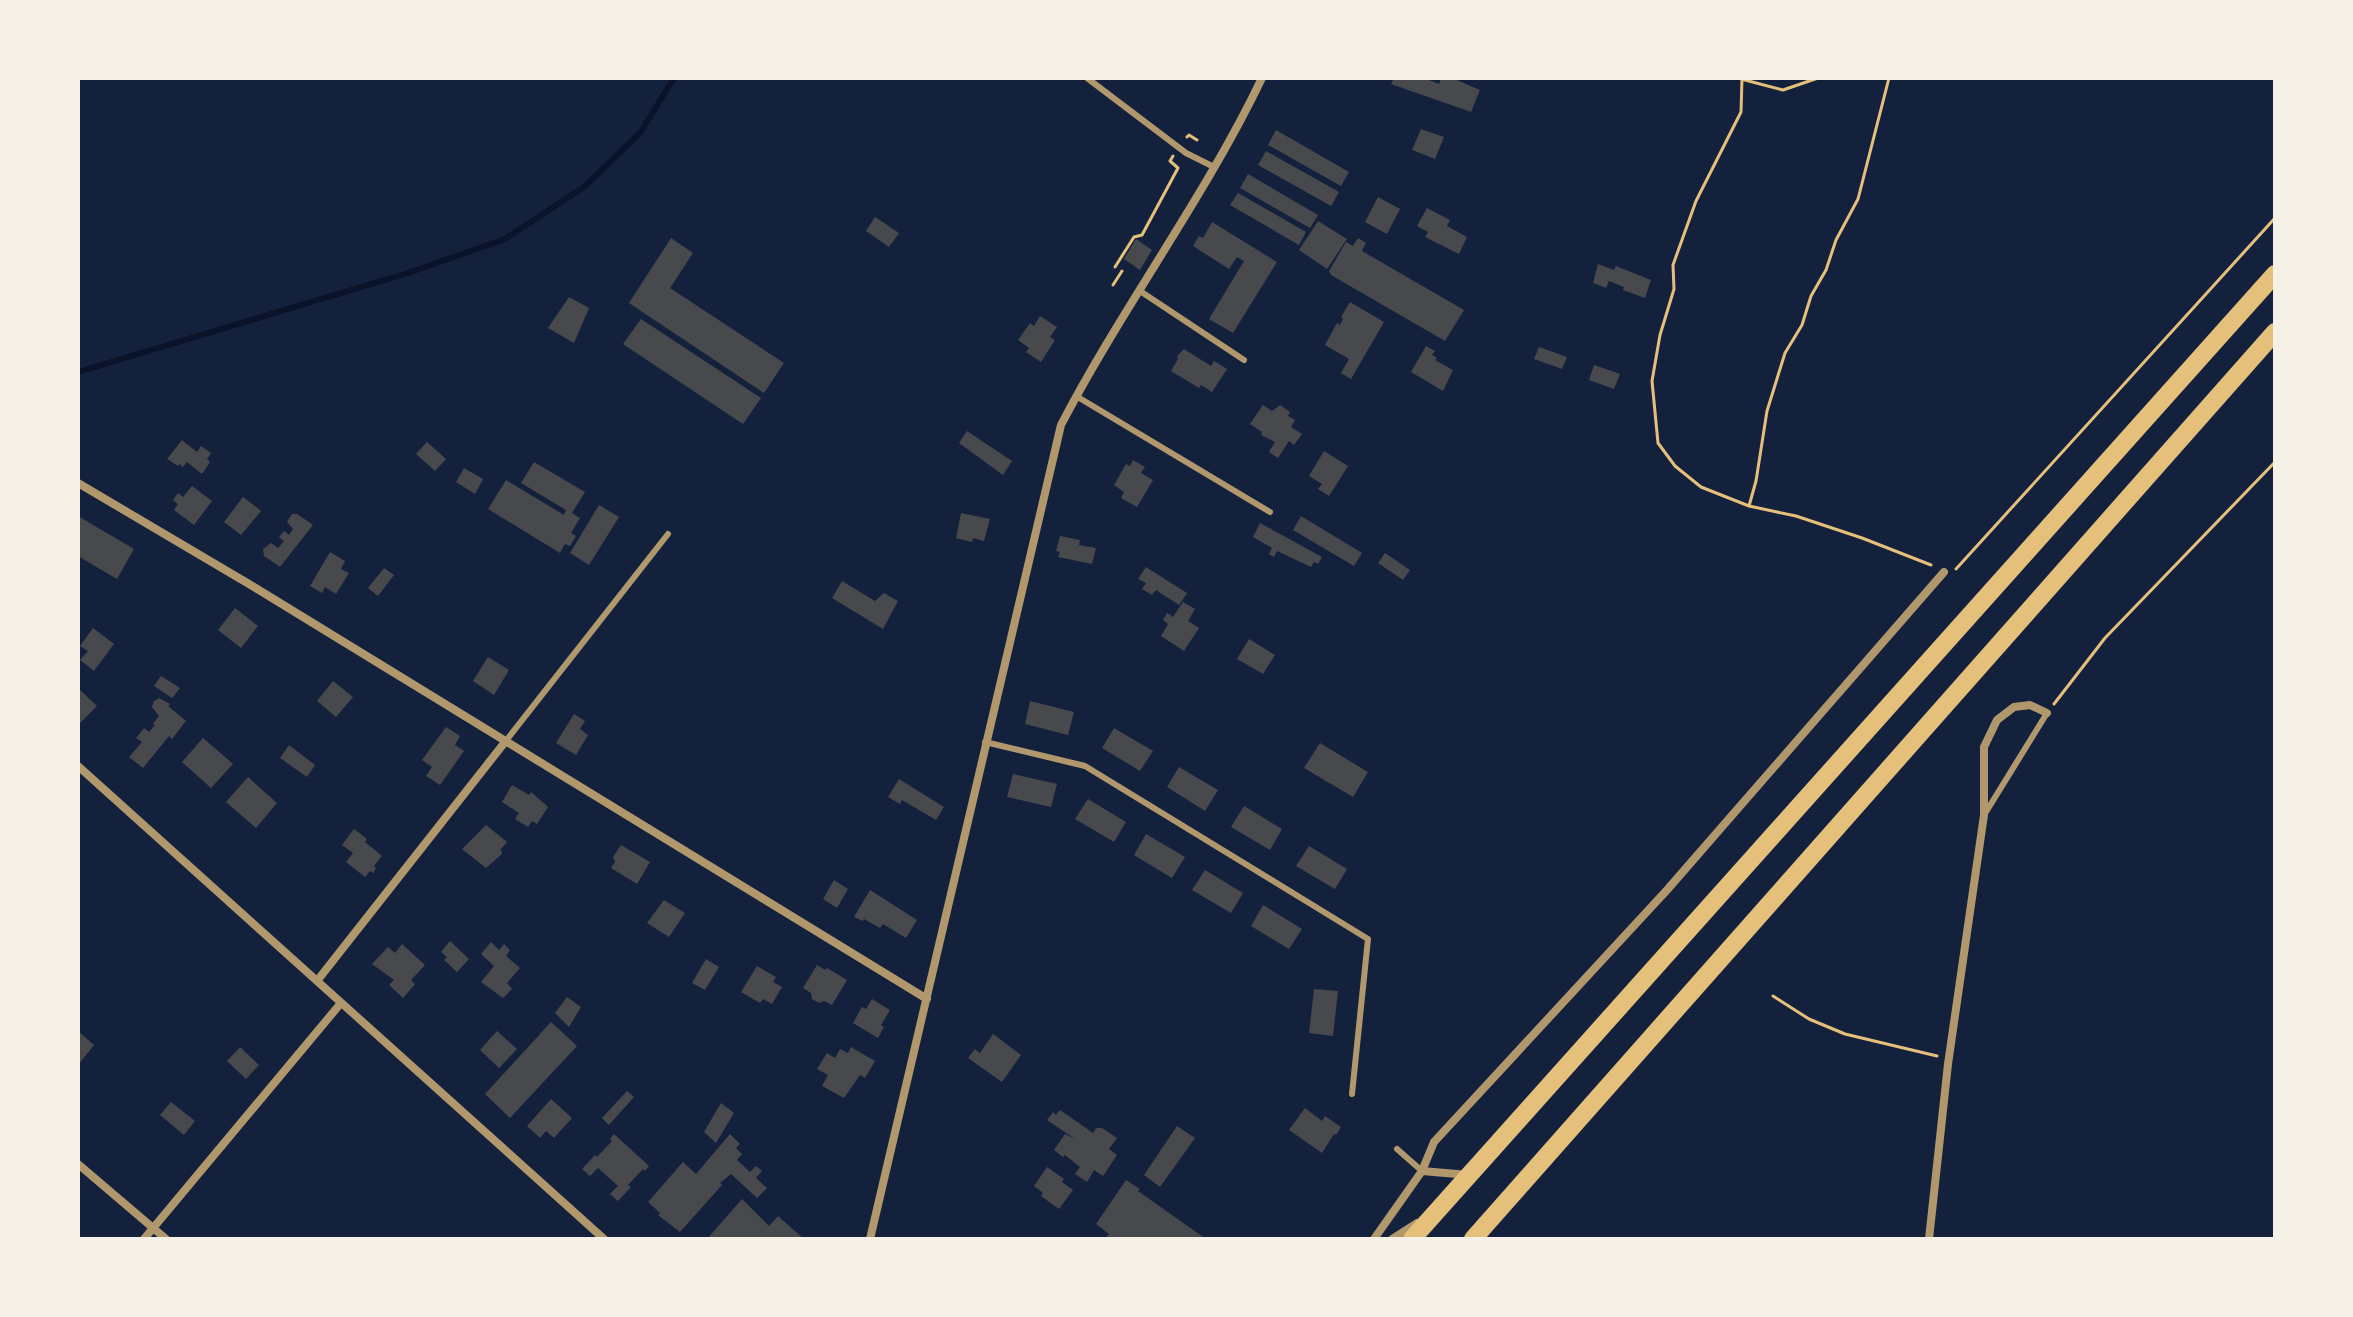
<svg xmlns="http://www.w3.org/2000/svg" width="2353" height="1317" font-family="'Asap Condensed',sans-serif">
  <style>
    .lines { fill: none; stroke-linecap: round; stroke-linejoin: round }
    .stream { stroke: #0b132b; stroke-width: 6 }
    .building { fill: #48494c }
    .path { stroke: #e5c07b; stroke-width: 3 }
    .service { stroke: #b1986c; stroke-width: 6 }
    .minor { stroke: #b1986c; stroke-width: 8 }
    .primary { stroke: #e5c07b; stroke-width: 18 }
  </style>
  <rect width="100%" height="100%" fill="#14213d"/>
  <g class="lines">
    <path class="stream" d="M78,372L408,273L505,239L584,187L640,133L674,78"/>
  </g>
  <path class="building" d="M1394,78H1424L1439,84L1441,78H1452L1480,90L1471,112L1391,84Z
    M1421,129L1444,137L1435,159L1412,150Z
    M1276,130L1349,172L1341,186L1268,145Z
    M1266,151L1339,192L1331,206L1258,165Z
    M1248,174L1318,215L1310,228L1240,188Z
    M1238,193L1306,232L1299,245L1230,205Z
    M1378,197L1400,209L1387,234L1365,222Z
    M1427,208L1450,220L1447,226L1467,237L1459,254L1425,237L1428,232L1417,226Z
    M875,217L899,233L889,247L866,231Z
    M1318,221L1347,239L1327,269L1299,250Z
    M1212,222L1277,262L1233,333L1209,319L1244,261L1237,257L1229,269L1193,246L1199,236L1203,238Z
    M671,238L693,253L670,288L784,363L764,393L629,303Z
    M1358,238L1366,243L1362,251L1464,310L1445,341L1331,275L1329,271L1346,242L1353,246Z
    M1136,239L1152,250L1140,270L1124,259Z
    M1598,264L1614,270L1616,266L1651,280L1645,298L1623,290L1624,287L1609,281L1606,288L1593,283Z
    M569,297L589,308L574,343L548,328Z
    M1350,302L1384,322L1351,379L1341,373L1349,359L1325,345L1337,323L1340,325L1343,319L1341,317Z
    M1040,316L1057,327L1050,337L1055,340L1041,362L1026,352L1029,348L1018,340L1030,323L1034,326Z
    M641,319L761,398L743,424L623,344Z
    M1426,346L1435,351L1432,355L1437,358L1435,360L1453,370L1443,391L1411,372Z
    M1539,347L1567,357L1562,369L1534,359Z
    M1184,349L1211,366L1214,361L1227,369L1212,392L1201,385L1199,388L1171,371L1178,359L1177,356Z
    M1594,365L1620,374L1614,389L1589,380Z
    M1263,405L1272,411L1280,405L1290,412L1288,416L1295,420L1291,427L1302,434L1294,445L1289,441L1278,458L1269,452L1275,442L1261,435L1262,432L1250,424Z
    M967,431L1012,461L1003,475L959,443Z
    M182,440L197,452L201,446L211,453L207,459L210,462L202,474L187,462L183,467L179,464L178,466L167,459Z
    M427,442L446,459L435,471L416,454Z
    M1324,451L1348,466L1329,496L1318,489L1322,484L1309,476Z
    M1133,460L1145,467L1141,473L1153,480L1137,507L1121,498L1124,492L1114,485L1126,464L1130,466Z
    M534,462L585,492L572,513L580,518L571,533L576,536L570,546L565,544L560,553L488,509L506,480L564,515L566,510L521,483Z
    M464,468L483,479L475,494L456,482Z
    M192,486L212,501L194,525L174,510L178,504L173,500L178,493L183,497Z
    M243,497L261,511L241,535L224,522Z
    M599,505L619,517L589,565L570,553Z
    M961,513L990,519L984,541L973,538L972,542L956,538Z
    M292,514H297L313,525L280,567L264,556L263,549L271,543L278,548L284,541L279,537L284,531L289,535L293,529L287,522Z
    M78,516L134,549L117,579L78,556Z
    M1301,516L1362,553L1354,566L1293,530Z
    M1260,523L1322,557L1318,564L1314,562L1311,567L1277,551L1274,557L1269,554L1272,548L1253,537Z
    M1060,536L1080,540L1079,545L1096,548L1092,564L1058,557L1060,552L1056,551Z
    M330,552L345,561L341,569L349,573L336,594L325,587L322,593L310,586Z
    M1385,553L1410,570L1403,580L1378,563Z
    M1146,567L1187,593L1179,605L1156,590L1152,595L1142,589L1146,583L1138,579Z
    M384,568L394,575L378,596L368,588Z
    M842,581L875,601L884,593L898,601L883,629L832,598Z
    M1183,602L1195,609L1188,621L1199,628L1184,651L1161,636L1168,624L1163,620L1167,613L1173,617Z
    M235,608L258,626L241,648L218,630Z
    M93,628L114,644L94,671L80,660L88,651L80,646Z
    M1249,639L1275,655L1263,674L1237,659Z
    M488,657L509,670L494,695L473,681Z
    M161,676L180,688L172,698L154,686Z
    M333,681L353,697L336,717L317,701Z
    M78,688L97,706L78,725Z
    M159,698L170,704L168,706L186,721L172,739L169,736L143,768L129,757L142,742L136,738L144,728L149,732L155,725L153,724L159,716L152,707L154,701Z
    M1030,701L1074,712L1068,735L1025,724Z
    M574,714L585,721L580,729L588,735L576,755L556,743Z
    M446,727L460,736L455,745L464,751L440,785L426,776L432,767L422,760Z
    M1114,728L1153,751L1140,771L1102,748Z
    M203,738L233,764L211,788L182,762Z
    M1320,743L1368,772L1353,797L1304,768Z
    M289,745L315,765L307,777L280,758Z
    M1179,767L1218,790L1205,811L1167,787Z
    M1013,774L1057,784L1051,807L1007,797Z
    M248,777L277,803L256,828L226,802Z
    M899,779L944,807L936,820L902,800L900,804L888,797Z
    M512,785L529,795L531,792L548,807L537,824L532,821L528,827L515,819L519,813L502,802Z
    M1088,799L1126,822L1114,842L1075,819Z
    M1244,806L1282,829L1270,850L1231,827Z
    M486,825L507,842L501,849L502,854L486,868L462,849Z
    M354,829L367,839L365,842L382,856L374,866L376,868L373,873L370,871L365,877L346,862L353,853L342,845Z
    M1146,834L1185,857L1172,878L1134,855Z
    M621,845L650,862L637,884L611,868L615,862L613,857Z
    M1309,846L1347,869L1335,889L1296,866Z
    M1205,870L1243,893L1231,913L1192,890Z
    M834,880L848,889L837,908L823,899Z
    M870,890L917,920L906,938L883,924L880,928L864,919L863,921L854,917Z
    M664,900L685,913L669,937L647,923Z
    M1263,905L1302,929L1289,949L1251,926Z
    M450,941L469,959L457,972L444,960L447,957L441,952Z
    M491,942L499,950L504,944L510,950L506,956L520,968L507,983L512,989L503,998L481,982L494,966L481,954Z
    M402,944L425,965L411,980L415,984L403,998L389,985L394,980L372,964L388,947L395,953Z
    M706,959L719,967L705,990L692,983Z
    M817,965L825,970L827,968L847,980L832,1005L824,1001L819,1003L812,999L811,993L803,988Z
    M757,966L776,977L773,982L782,987L772,1004L763,999L760,1003L741,992Z
    M1314,989L1338,991L1333,1036L1309,1033Z
    M567,997L581,1007L569,1027L555,1013Z
    M872,999L890,1010L881,1025L884,1027L878,1038L853,1023L862,1007L866,1009Z
    M551,1022L577,1046L510,1118L485,1094Z
    M78,1031L94,1045L78,1065Z
    M497,1031L517,1049L499,1068L480,1050Z
    M993,1034L1021,1055L1002,1082L968,1058L975,1049L980,1053Z
    M240,1047L259,1065L246,1079L227,1061Z
    M851,1047L875,1061L865,1078L860,1075L844,1098L822,1086L828,1075L817,1069L827,1053L835,1058L840,1049L848,1053Z
    M627,1091L634,1097L609,1125L602,1118Z
    M551,1099L572,1118L554,1138L546,1131L540,1138L527,1126Z
    M171,1102L195,1121L184,1135L160,1115Z
    M721,1103L734,1113L716,1143L704,1132Z
    M1305,1108L1322,1121L1325,1116L1341,1127L1336,1135L1334,1134L1322,1153L1289,1130Z
    M1060,1110L1093,1133L1096,1128H1102L1117,1138L1109,1149L1117,1155L1103,1176L1094,1170L1087,1182L1075,1174L1080,1167L1065,1155L1063,1157L1054,1150L1065,1134L1075,1139L1047,1120L1053,1112L1056,1115Z
    M1177,1126L1195,1138L1160,1187L1144,1175Z
    M614,1134L649,1166L645,1171L643,1169L628,1185L631,1187L618,1201L610,1194L618,1186L598,1168L590,1176L582,1169L595,1155L597,1157L612,1141L610,1139Z
    M730,1134L740,1144L736,1148L742,1154L737,1160L750,1172L756,1166L762,1171L756,1178L767,1188L757,1198L731,1174L720,1183L722,1185L680,1232L658,1215L660,1213L648,1202L683,1162L696,1174Z
    M1047,1167L1064,1179L1062,1182L1073,1190L1059,1209L1041,1196L1043,1193L1034,1186Z
    M1126,1180L1140,1189L1138,1191L1206,1239H1105L1109,1234L1096,1224Z
    M742,1199L769,1226L778,1216L804,1239H707Z"/>
  <g class="lines">
    <path class="path" d="M1741,79L1783,90L1818,78
      M1742,79L1741,112L1696,201L1673,265L1674,289L1660,335L1652,381L1658,443L1675,466L1701,487L1749,506L1796,516L1862,538L1931,565
      M1187,137L1189,135L1197,140
      M1115,267L1134,237L1142,235L1178,168L1170,161L1173,156
      M1113,285L1122,271
      M1749,506L1756,481L1767,411L1785,353L1802,325L1811,296L1826,270L1836,240L1858,199L1889,78
      M1956,569L2275,218
      M2054,704L2105,638L2275,462
      M1773,996L1809,1019L1845,1034L1937,1056"/>
    <path class="service" d="M1087,78L1186,153L1214,167
      M1140,291L1244,360
      M1076,396L1270,512
      M505,742L668,534
      M985,742L1085,766L1368,939L1352,1094
      M1986,812L2047,713
      M1397,1149L1422,1171"/>
    <path class="minor" d="M78,483L249,584L927,999
      M78,766L604,1239
      M317,981L505,742
      M78,1164L166,1239
      M1422,1171L1469,1175
      M144,1239L341,1003
      M870,1239L1061,425C1123,306 1204,199 1262,78
      M1374,1239L1422,1171L1434,1142L1667,890L1944,572
      M1392,1239L1417,1223
      M1929,1239L1948,1064L1984,815V747L1997,720L2014,707L2030,705L2047,713"/>
    <path class="primary" d="M1412,1239L2275,274
      M1473,1239L2275,332"/>
  </g>
  <rect width="2353" height="1317" fill="none" stroke="#f6f1e7" stroke-width="160"/>
</svg>
